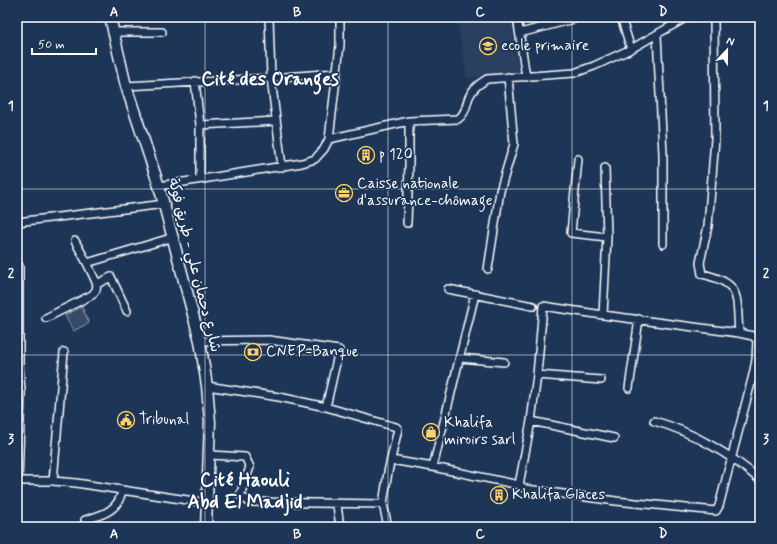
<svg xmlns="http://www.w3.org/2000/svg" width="777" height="544" font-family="Mynerve,'Playpen Sans Arabic',sans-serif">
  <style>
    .built { fill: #2a4161 }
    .green { fill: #364b69; stroke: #9aa5b4 }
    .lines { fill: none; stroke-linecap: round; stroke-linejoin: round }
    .minor-casing { stroke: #fff; stroke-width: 10 }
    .secondary-casing { stroke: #fff; stroke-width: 13 }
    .minor { stroke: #1d3557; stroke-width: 7 }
    .secondary { stroke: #1d3557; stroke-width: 10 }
    .grid { fill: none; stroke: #fff; stroke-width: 1; stroke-opacity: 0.55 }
    .labels { text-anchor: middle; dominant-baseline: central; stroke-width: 3.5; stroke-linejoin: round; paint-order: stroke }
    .poi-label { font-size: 15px; fill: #fff; stroke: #1d3557; text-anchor: start }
    .street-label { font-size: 15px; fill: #fff; stroke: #1d3557 }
    .district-label { font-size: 19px; font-weight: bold; fill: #fff; stroke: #1d3557 }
    .neatline { fill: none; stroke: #fff; stroke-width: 1.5 }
    .grid-label { font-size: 13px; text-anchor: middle; font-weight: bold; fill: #fff }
  </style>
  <rect width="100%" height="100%" fill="#1d3557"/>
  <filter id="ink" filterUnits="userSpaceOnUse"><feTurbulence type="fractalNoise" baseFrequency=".025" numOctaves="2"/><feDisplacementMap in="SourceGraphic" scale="8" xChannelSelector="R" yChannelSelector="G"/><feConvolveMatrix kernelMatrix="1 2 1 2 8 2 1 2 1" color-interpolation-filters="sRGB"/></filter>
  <g filter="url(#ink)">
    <path class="built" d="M457,17H511L518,70L467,79Z"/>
    <path class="green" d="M82,307L89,323L73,331L65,315Z"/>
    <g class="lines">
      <g class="minor-casing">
        <path id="minor" d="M269,17L271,78L282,167
          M517,17L526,77
          M621,17L631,49
          M112,32H162
          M520,33L574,19
          M657,35L663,154V244
          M195,81L200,125V179
          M126,86L271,78L336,73
          M200,125L276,121
          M329,139L409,121L458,119C466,114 466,105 469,97C473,88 479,84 487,79L574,73L594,66L631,49L687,17
          M578,159L571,233L607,237L603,315
          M605,168L607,237
          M159,186L302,163L315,159L324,149L329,139L340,45V17
          M17,222L165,204
          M407,223L409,166V121
          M75,241L87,263
          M17,265L19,266V363
          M488,269L500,191L514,144L508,77
          M448,289L533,306
          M127,311L111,277L97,284L87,263L174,237
          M46,318L92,295L96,290L97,284
          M739,333L753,336L757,340L756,360L753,375
          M200,341L269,340L339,350L326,407
          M460,358L504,362
          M17,363H19L21,391L18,481
          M537,375L601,380
          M207,386L279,397L326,407L396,427L398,429L388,472L383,504L388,527
          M629,388L639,319
          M531,421L614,438
          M654,421C691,431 732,455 760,480
          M210,455L245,457L250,467L240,495L249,502L383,504
          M391,460L433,467L519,485L526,489L616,501L716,511L719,506L753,375H760
          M433,467L475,294
          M17,481H53L76,483L207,503
          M53,481L64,352
          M519,485L531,421L537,375L543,306L603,315L739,333C736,297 743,283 702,274L700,263L708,226L715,139L714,17
          M337,505L340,527
          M85,520C102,515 119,511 122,490"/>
      </g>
      <g class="secondary-casing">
        <path id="secondary" d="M110,17L126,86L159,186L200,341L207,386L210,422L206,527"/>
      </g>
      <use href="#minor" class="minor"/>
      <use href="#secondary" class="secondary"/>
    </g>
  </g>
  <path class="grid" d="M205,17V527M388,17V527M572,17V527M17,189H760M17,355H760"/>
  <defs>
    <g id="school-ring" transform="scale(0.9)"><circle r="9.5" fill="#1d3557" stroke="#ffd166" stroke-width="1.5"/><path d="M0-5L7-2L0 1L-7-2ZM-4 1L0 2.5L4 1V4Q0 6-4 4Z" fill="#ffd166"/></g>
    <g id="building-ring" transform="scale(0.9)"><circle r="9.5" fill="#1d3557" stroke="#ffd166" stroke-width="1.5"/><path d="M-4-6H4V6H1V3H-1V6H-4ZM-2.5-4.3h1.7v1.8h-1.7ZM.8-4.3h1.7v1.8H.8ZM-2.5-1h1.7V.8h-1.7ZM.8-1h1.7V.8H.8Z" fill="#ffd166"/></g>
    <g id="office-ring" transform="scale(0.9)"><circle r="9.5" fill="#1d3557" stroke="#ffd166" stroke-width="1.5"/><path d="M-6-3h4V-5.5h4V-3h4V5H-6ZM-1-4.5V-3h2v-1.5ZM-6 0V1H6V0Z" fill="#ffd166"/></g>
    <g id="bank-ring" transform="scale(0.9)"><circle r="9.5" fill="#1d3557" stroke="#ffd166" stroke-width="1.5"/><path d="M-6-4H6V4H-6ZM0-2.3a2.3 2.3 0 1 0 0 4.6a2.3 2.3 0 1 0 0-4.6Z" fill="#ffd166"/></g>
    <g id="civic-ring" transform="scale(0.9)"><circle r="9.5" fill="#1d3557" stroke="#ffd166" stroke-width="1.5"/><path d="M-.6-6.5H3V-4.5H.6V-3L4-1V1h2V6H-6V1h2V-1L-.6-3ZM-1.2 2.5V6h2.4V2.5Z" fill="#ffd166"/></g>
    <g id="shop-ring" transform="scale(0.9)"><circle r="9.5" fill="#1d3557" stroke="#ffd166" stroke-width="1.5"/><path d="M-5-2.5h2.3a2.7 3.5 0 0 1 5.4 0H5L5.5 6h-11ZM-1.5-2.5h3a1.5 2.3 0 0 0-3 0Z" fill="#ffd166"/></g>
  </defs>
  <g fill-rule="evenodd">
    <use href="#school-ring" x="488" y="46"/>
    <use href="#building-ring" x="366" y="155"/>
    <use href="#office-ring" x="344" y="193"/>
    <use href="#bank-ring" x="253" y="352"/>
    <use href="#civic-ring" x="126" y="420"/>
    <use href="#shop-ring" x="431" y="432"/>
    <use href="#building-ring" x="499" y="495"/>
  </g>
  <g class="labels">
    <g class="poi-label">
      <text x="501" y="46">ecole primaire</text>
      <text x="379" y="155">p 120</text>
      <text x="357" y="184">Caisse nationale<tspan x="357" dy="17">d'assurance-chômage</tspan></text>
      <text x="266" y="352">CNEP-Banque</text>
      <text x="139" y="420">Tribunal</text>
      <text x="444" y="423">Khalifa<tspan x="444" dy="17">miroirs sarl</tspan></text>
      <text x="512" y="495">Khalifa Glaces</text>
    </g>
    <g class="street-label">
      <text transform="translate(194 265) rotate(76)">شارع دحمان علي - طريق فوكة</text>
    </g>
    <g class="district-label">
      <text x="270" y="79">Cité des Oranges</text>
      <text x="245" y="480">Cité Haouli<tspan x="245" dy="22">Abd El Madjid</tspan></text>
    </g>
  </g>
  <rect width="777" height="544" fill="none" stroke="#1d3557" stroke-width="44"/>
  <g transform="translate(727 50) rotate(22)" stroke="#1d3557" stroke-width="3" paint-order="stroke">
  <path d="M0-3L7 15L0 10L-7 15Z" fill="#ffffff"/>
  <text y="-6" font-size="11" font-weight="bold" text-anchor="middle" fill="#ffffff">N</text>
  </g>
  <path d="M32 48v6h64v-6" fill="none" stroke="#ffffff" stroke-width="2"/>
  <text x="38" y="48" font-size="12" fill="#ffffff" stroke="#1d3557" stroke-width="3" paint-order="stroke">50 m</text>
  <rect x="22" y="22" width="733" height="500" class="neatline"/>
  <g class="grid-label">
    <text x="114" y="16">A</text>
    <text x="297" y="16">B</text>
    <text x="480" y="16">C</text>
    <text x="663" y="16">D</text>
    <text x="11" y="110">1</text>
    <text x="766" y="110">1</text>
    <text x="11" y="277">2</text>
    <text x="766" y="277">2</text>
    <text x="11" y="443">3</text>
    <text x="766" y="443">3</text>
    <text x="114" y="538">A</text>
    <text x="297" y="538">B</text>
    <text x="480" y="538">C</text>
    <text x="663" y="538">D</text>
  </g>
</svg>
